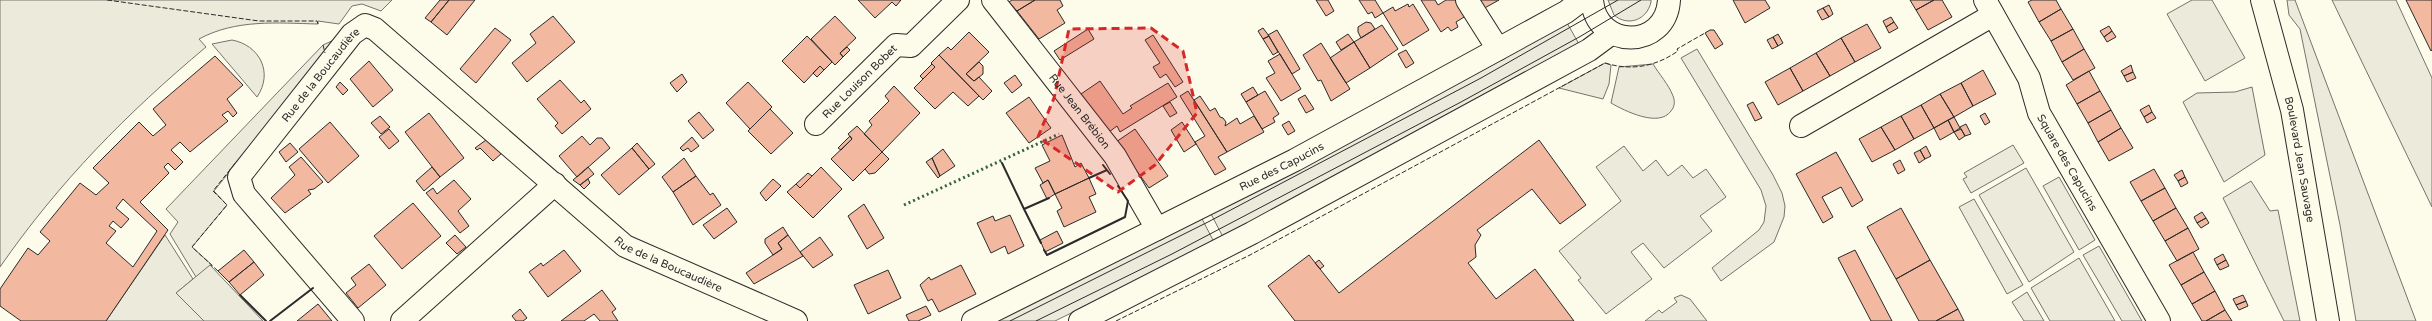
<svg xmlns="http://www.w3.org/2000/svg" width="2432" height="321" font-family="'Varela Round',sans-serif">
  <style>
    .green { fill: #ecebdb; stroke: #74746e }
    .parking { fill: #eceadb; stroke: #74746e }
    .building { fill: #f2b8a0; stroke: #2b2b2b; fill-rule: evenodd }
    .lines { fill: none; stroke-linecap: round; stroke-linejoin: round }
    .minor-casing { stroke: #2b2b2b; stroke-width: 24 }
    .minor { stroke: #fdfbea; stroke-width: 22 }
    .tram { stroke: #2b2b2b; stroke-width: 1 }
    .hedge { stroke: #34623c; stroke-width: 3; stroke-dasharray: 2 3; stroke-linecap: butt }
    .fence { stroke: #2b2b2b; stroke-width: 1; stroke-dasharray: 5 2; stroke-linecap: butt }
    .wall { stroke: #2b2b2b; stroke-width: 2 }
    .marked { fill: #d62828; fill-opacity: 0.2; stroke: #d62828; stroke-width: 3; stroke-dasharray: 8 5; stroke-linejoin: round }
    .labels { text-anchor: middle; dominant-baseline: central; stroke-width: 3; stroke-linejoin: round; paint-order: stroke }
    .street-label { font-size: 11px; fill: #2b2b2b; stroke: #fdfbea }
  </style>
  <rect width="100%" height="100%" fill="#fdfbea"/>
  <path class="green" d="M0,0H392L381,11L362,4L352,6L339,24L318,21V24C277,23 236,19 199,39L206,47C127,113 59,182 0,267Z
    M1608,0H1651V2C1647,20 1628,27 1614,15Z
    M2192,0H2212L2245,58L2205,81L2167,14Z
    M2287,0H2295L2416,321H2356L2340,225L2300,29L2289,15Z
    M1566,21L1580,46L1223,237L1210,212Z
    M336,39L214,191L227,205L192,247L212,265L196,277L170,234L178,222L166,209L323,45Z
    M232,40C259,45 274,72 257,97L212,44Z
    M1605,63L1611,65L1609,84L1603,99L1559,88Z
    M1653,64C1659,74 1669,85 1673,96C1675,101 1675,106 1671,111C1659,128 1625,111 1611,103L1619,67Z
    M2013,145L2024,163L1971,193L1963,179L1967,177L1964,173Z
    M2026,168L2074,252L2029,282L1979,195Z
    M2251,181L2270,211L2278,210L2300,321H2284L2223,198Z
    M1201,217L1214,242L1055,321H990Z
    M165,235L193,279L176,293L204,321H106Z
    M2079,258L2115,321H2050L2031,288Z
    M1681,295L1690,299L1707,321H1645L1659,310L1662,313L1677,302L1674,298Z"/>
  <path class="parking" d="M2332,0H2396L2432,78V207Z
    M1697,49L1773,175L1782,193L1785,206L1784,217L1774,242L1721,281L1712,268L1759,230L1764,222L1766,206L1761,190L1681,58Z
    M2252,87L2265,155L2224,182L2183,102L2197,93L2235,92Z
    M1624,146L1643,171L1656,160L1668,176L1682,165L1693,178L1706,169L1726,197L1700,216L1712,231L1664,268L1643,243L1631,252L1652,279L1606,314L1578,280L1581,278L1559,251L1621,201L1596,167Z
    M2059,177L2095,240L2079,250L2043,186Z
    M1974,199L2023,285L2007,294L1959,207Z
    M2099,246L2142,321H2122L2083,255Z
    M210,265L263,321H204L176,293Z
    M2027,292L2044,321H2024L2012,302Z"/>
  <path class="building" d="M440,0H449L431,22L425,18Z
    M449,0H475L447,35L431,22Z
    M858,0H901L896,6L892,2L875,18Z
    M1012,0H1035L1017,11L1009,2Z
    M1035,0H1060L1063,6L1057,10L1065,23L1039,39L1017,11Z
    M1316,0H1328L1334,11L1326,16Z
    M1359,0H1375L1383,13L1375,18L1372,12L1368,14Z
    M1421,0H1435L1438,5L1446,0H1461L1469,14L1456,22L1458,27L1451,31L1448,27L1441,32Z
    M1475,0H1499L1481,10Z
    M1733,0H1765L1770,8L1745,23Z
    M1910,0H1934L1916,10Z
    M1934,0H1942L1952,17L1928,30L1916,10Z
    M2032,0H2056L2061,9L2039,22L2028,2Z
    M2406,0H2432V50L2431,51Z
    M1408,4L1409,7L1413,4L1429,30L1403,46L1383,13L1393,7L1395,11Z
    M1829,5L1833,14L1829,17L1823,8Z
    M1823,8L1829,17L1822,20L1817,11Z
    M2061,9L2073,29L2051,41L2039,22Z
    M553,16L575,42L527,82L512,63L536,43L530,34Z
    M835,16L856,38L840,53L843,57L835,65L811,39Z
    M1891,17L1894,22L1886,27L1883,21Z
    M1366,22L1371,23L1375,29L1361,38L1358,32V27Z
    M1894,22L1898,28L1889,33L1886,27Z
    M1867,24L1881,48L1855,62L1841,38Z
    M1382,25L1398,49L1370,68L1354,42Z
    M2109,26L2112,31L2104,37L2100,31Z
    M495,28L511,40L476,83L460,69Z
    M1263,28L1269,36L1263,39L1258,31Z
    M1088,29L1094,39L1060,60L1054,51Z
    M2073,29L2084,49L2062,62L2051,41Z
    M1277,30L1300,69L1292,74L1268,35Z
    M1710,30H1714L1723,44L1715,49L1705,33Z
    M2112,31L2116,37L2107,42L2104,37Z
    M969,32L989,52L966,74L974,81L979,77L992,91L983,100L939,55L948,47L951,50Z
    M1348,34L1354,42L1341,50L1336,42Z
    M1778,34L1783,43L1778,46L1773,37Z
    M1153,35L1183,82L1175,87L1166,74L1160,78L1153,67L1160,63L1145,40Z
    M807,36L832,62L824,70L820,66L804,83L782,61Z
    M1269,36L1278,52L1273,55L1263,39Z
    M1773,37L1778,46L1772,49L1767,40Z
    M1841,38L1855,62L1830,76L1816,53Z
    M1354,42L1370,68L1346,83L1330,58Z
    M1321,43L1350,89L1331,101L1321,80L1318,81L1303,55Z
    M847,47L850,50L843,57L840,53Z
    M2084,49L2095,68L2073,80L2062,62Z
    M1406,50L1414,63L1406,68L1398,54Z
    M1816,53L1830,76L1803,91L1790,68Z
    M1280,54L1301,89L1281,101L1266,78L1275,73L1268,61Z
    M939,55L979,96L968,106L953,92L935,109L914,88L935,67L931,63Z
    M215,56L243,85L227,99L237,113L233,117L228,111L222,115L228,121L190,152L180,142L171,150L183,162L175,170L168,163L164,167L169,173L140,202L168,230L106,321H21L0,306V289L28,248L38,255L50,241L40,232L80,183L96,195L109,183L93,168L139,122L153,136L166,125L153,109ZM123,199L157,231L133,267L106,243L116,231L109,226L113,221L121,228L129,219L116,208Z
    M369,61L393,90L373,107L350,79Z
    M979,62L983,66V74L974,81L966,74Z
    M932,64L935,67L923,79L920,76Z
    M2131,65L2133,72L2124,76L2121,71Z
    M820,66L824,70L817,77L813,73Z
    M1790,68L1803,91L1778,105L1765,82Z
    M1983,70L1996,94L1973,106L1961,83Z
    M2089,71L2100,91L2077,104L2066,85Z
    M2133,72L2136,78L2127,82L2124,76Z
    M682,74L687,82L677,92L670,83Z
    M1015,75L1022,85L1012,93L1004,83Z
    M560,80L581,103L584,100L591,109L562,134L555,126L558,123L537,99Z
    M1100,81L1123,114L1132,108L1130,106L1168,83L1177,97L1120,132L1117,126L1109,132L1081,94Z
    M340,82L348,90L343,95L336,87Z
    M748,82L772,107L750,129L726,103Z
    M1961,83L1973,106L1954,117L1940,94Z
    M894,86L920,113L882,152L864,134L872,125L869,121L889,101L885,96Z
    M1253,87L1258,95L1246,102L1241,94Z
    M1188,91L1227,152L1218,157L1226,169L1215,175L1195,142L1205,136L1180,96Z
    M1265,91L1279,114L1273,118L1275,122L1262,129L1246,102Z
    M2100,91L2111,110L2088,123L2077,104Z
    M1940,94L1954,117L1934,128L1921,105Z
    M1305,95L1314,109L1306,113L1298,99Z
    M1200,96L1210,111L1215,108L1220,117L1223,118L1226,122L1225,126L1237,118L1240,124L1254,116L1264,132L1227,152L1194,100Z
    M1029,97L1051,128L1029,143L1006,113Z
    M1170,102L1177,113L1170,117L1163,106Z
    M1753,102L1762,118L1755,121L1747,105Z
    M1921,105L1934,128L1914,139L1901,116Z
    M2149,105L2152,112L2144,117L2140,110Z
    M770,109L793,133L771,154L748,131Z
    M2111,110L2121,128L2098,142L2088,123Z
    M699,112L714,130L703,139L688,121Z
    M2152,112L2156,118L2147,123L2144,117Z
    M429,113L464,158L440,177L405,132Z
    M1985,113L1990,122L1985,125L1980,116Z
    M380,116L390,127L381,134L371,123Z
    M1901,116L1914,139L1895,150L1881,127Z
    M1954,117L1960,128L1954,132L1948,120Z
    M1948,120L1954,132L1940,140L1934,128Z
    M1289,121L1295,131L1288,135L1282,125Z
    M330,122L359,156L328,183L299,149Z
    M1182,122L1196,144L1184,152L1171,130Z
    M1966,124L1971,134L1965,136L1960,127Z
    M857,126L882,152L853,181L831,159L852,139L848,134Z
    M1881,127L1895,150L1872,162L1859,139Z
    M2121,128L2133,148L2109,161L2098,142Z
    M389,129L399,141L389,149L379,137Z
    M1135,129L1168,176L1149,188L1116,142Z
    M1961,129L1965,136L1959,140L1954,132Z
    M1062,135L1075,167L1081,163L1089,178L1055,194L1048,180L1043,183L1035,168L1050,161L1042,145Z
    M582,136L590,145L597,138H602L610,148L577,177L559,156Z
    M850,136L852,139L841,150L838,148Z
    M692,137L699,146L691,152L688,148L683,151L680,148Z
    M486,140L502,153L493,161L480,148L477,150L475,148Z
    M1539,140L1586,205L1560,224L1532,189L1477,230L1481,235L1475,245L1476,257L1468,263L1496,299L1535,269L1574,321H1295L1268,286L1309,255L1339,293Z
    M290,143L298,152L286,162L279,152Z
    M637,143L655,164L649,169L632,148Z
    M1926,146L1931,156L1925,159L1920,150Z
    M632,148L649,169L619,195L601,175Z
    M943,149L955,166L940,176L932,158Z
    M1920,150L1925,159L1919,163L1914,153Z
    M882,152L889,159L875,173L869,174L865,169Z
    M1836,152L1863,200L1852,207L1841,187L1822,197L1833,217L1823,223L1796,174Z
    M301,157L323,182L314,189L308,190L311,194L285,213L271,198L295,175L289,167Z
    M684,158L696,176L673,192L662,177Z
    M932,158L940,176L938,178L926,162Z
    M1900,160L1905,170L1898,174L1893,164Z
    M432,167L440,177L424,191L416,181Z
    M588,167L594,174L580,185L573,180Z
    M821,167L842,189L813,218L787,192L796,184L800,188Z
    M2154,169L2165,188L2141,201L2130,182Z
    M2182,170L2185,177L2178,181L2174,175Z
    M808,173L812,176L800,188L796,184Z
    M696,176L710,195L713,193L721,205L693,225L673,192Z
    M2185,177L2188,183L2181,187L2178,181Z
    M1089,178L1096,194L1089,197L1096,212L1064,227L1057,211L1062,208L1055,194Z
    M588,179L590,183L584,189L580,185Z
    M773,179L781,186L766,201L760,193Z
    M454,180L471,199L458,211L469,226L460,233L426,193L433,188L437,194Z
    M1048,180L1055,194L1047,199L1040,185Z
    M2165,188L2176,208L2153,221L2141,201Z
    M413,203L441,236L402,269L374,236Z
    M864,204L884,238L867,249L848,216Z
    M727,208L737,222L714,239L703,225Z
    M1901,208L1930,260L1896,279L1867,227Z
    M2176,208L2188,228L2165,241L2153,221Z
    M2202,212L2206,218L2197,223L2194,217Z
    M1010,215L1024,246L1008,254L1005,246L991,253L977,223L993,216L995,221Z
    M2206,218L2209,223L2201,228L2197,223Z
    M783,227L788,235L778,243L782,249L773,255L765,243V239Z
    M2188,228L2199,249L2177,261L2165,241Z
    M1057,231L1063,243L1045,252L1040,240Z
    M455,235L466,247L457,254L446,243Z
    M788,235L803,256L754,284L746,273L782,249L778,243Z
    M820,237L833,255L813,268L800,252Z
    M244,250L254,262L229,282L218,271Z
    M564,250L581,271L548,297L529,272L541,263L543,266Z
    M1855,250L1892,321H1871L1838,258Z
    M2193,252L2204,272L2181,285L2169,265Z
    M2223,254L2226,260L2217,265L2214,259Z
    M1319,260L1324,266L1320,269L1315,263Z
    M1930,260L1958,309L1936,321H1919L1896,279Z
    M2226,260L2229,266L2220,270L2217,265Z
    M254,262L264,275L240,295L229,282Z
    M369,264L386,285L358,308L346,293L356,285L351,278Z
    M961,265L976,294L939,312L932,299L928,301L920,285L929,277L931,280Z
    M888,270L901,298L868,314L854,285Z
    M2204,272L2215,291L2192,304L2181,285Z
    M602,290L616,309L612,312L618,321H600L594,314L584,321H561Z
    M2215,291L2225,310L2206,321H2202L2192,304Z
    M2243,295L2246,301L2236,305L2233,299Z
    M2246,301L2248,306L2239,310L2236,305Z
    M318,304L332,321H297Z
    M926,306L931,315L918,321H909L906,315Z
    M520,309L527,318L523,321H516L512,316Z
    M1958,309L1964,321H1936Z
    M2225,310L2232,321H2206Z"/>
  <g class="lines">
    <g class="minor-casing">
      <g id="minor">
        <path id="s1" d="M993,0L1115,156L1157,229"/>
        <path d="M1467,0L1498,49"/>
        <path d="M1592,0C1596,50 1666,50 1669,0"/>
        <path id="s2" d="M1985,0L2029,78L2039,113L2159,321"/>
        <path id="s3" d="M2262,0L2292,110L2328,321"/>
        <path id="s4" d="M816,124L896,45L911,46L958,0"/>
        <path d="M1801,126L1993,15"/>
        <path id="s5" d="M353,321L244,194L239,177L352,34L365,25L375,29L625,246L796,321"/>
        <path d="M402,321L555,184"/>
        <path id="s6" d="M973,321L1295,160L1566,12L1582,0"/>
        <path d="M1080,321L1252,233L1589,50L1612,33"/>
      </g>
    </g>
    <use href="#minor" class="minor"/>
    <path class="tram" d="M1010,321L1208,222L1481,78L1618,0
      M1036,321L1172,254L1461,102L1581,36L1641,0"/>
    <path class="hedge" d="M904,205L1059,134"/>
    <path class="fence" d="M107,0L259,21H317L318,24
      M323,45L325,53
      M218,271L192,247L227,205L213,191L237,161
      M1116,321L1250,255L1605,63C1631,71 1655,67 1678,51L1677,49L1705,33"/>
    <path class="wall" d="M1002,163L1024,209
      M1103,165L1110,174
      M1089,178L1107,170
      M1041,243L1024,209L1049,198
      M1044,250L1047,255L1125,217L1128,201L1118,186
      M240,295L266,321
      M270,321L313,288"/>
  </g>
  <path class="marked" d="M1151,28L1183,51L1197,113L1155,165L1118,192L1038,137L1054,98L1069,29Z"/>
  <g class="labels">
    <g class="street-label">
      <text stroke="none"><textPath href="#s5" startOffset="316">Rue de la Boucaudière</textPath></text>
      <text stroke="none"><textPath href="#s4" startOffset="61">Rue Louison Bobet</textPath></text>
      <text stroke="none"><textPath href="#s1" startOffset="141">Rue Jean Brébion</textPath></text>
      <text stroke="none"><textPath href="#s3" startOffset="164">Boulevard Jean Sauvage</textPath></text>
      <text stroke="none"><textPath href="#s2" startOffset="183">Square des Capucins</textPath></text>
      <text stroke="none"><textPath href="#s6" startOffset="345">Rue des Capucins</textPath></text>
      <text stroke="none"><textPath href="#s5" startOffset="772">Rue de la Boucaudière</textPath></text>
    </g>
  </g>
</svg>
